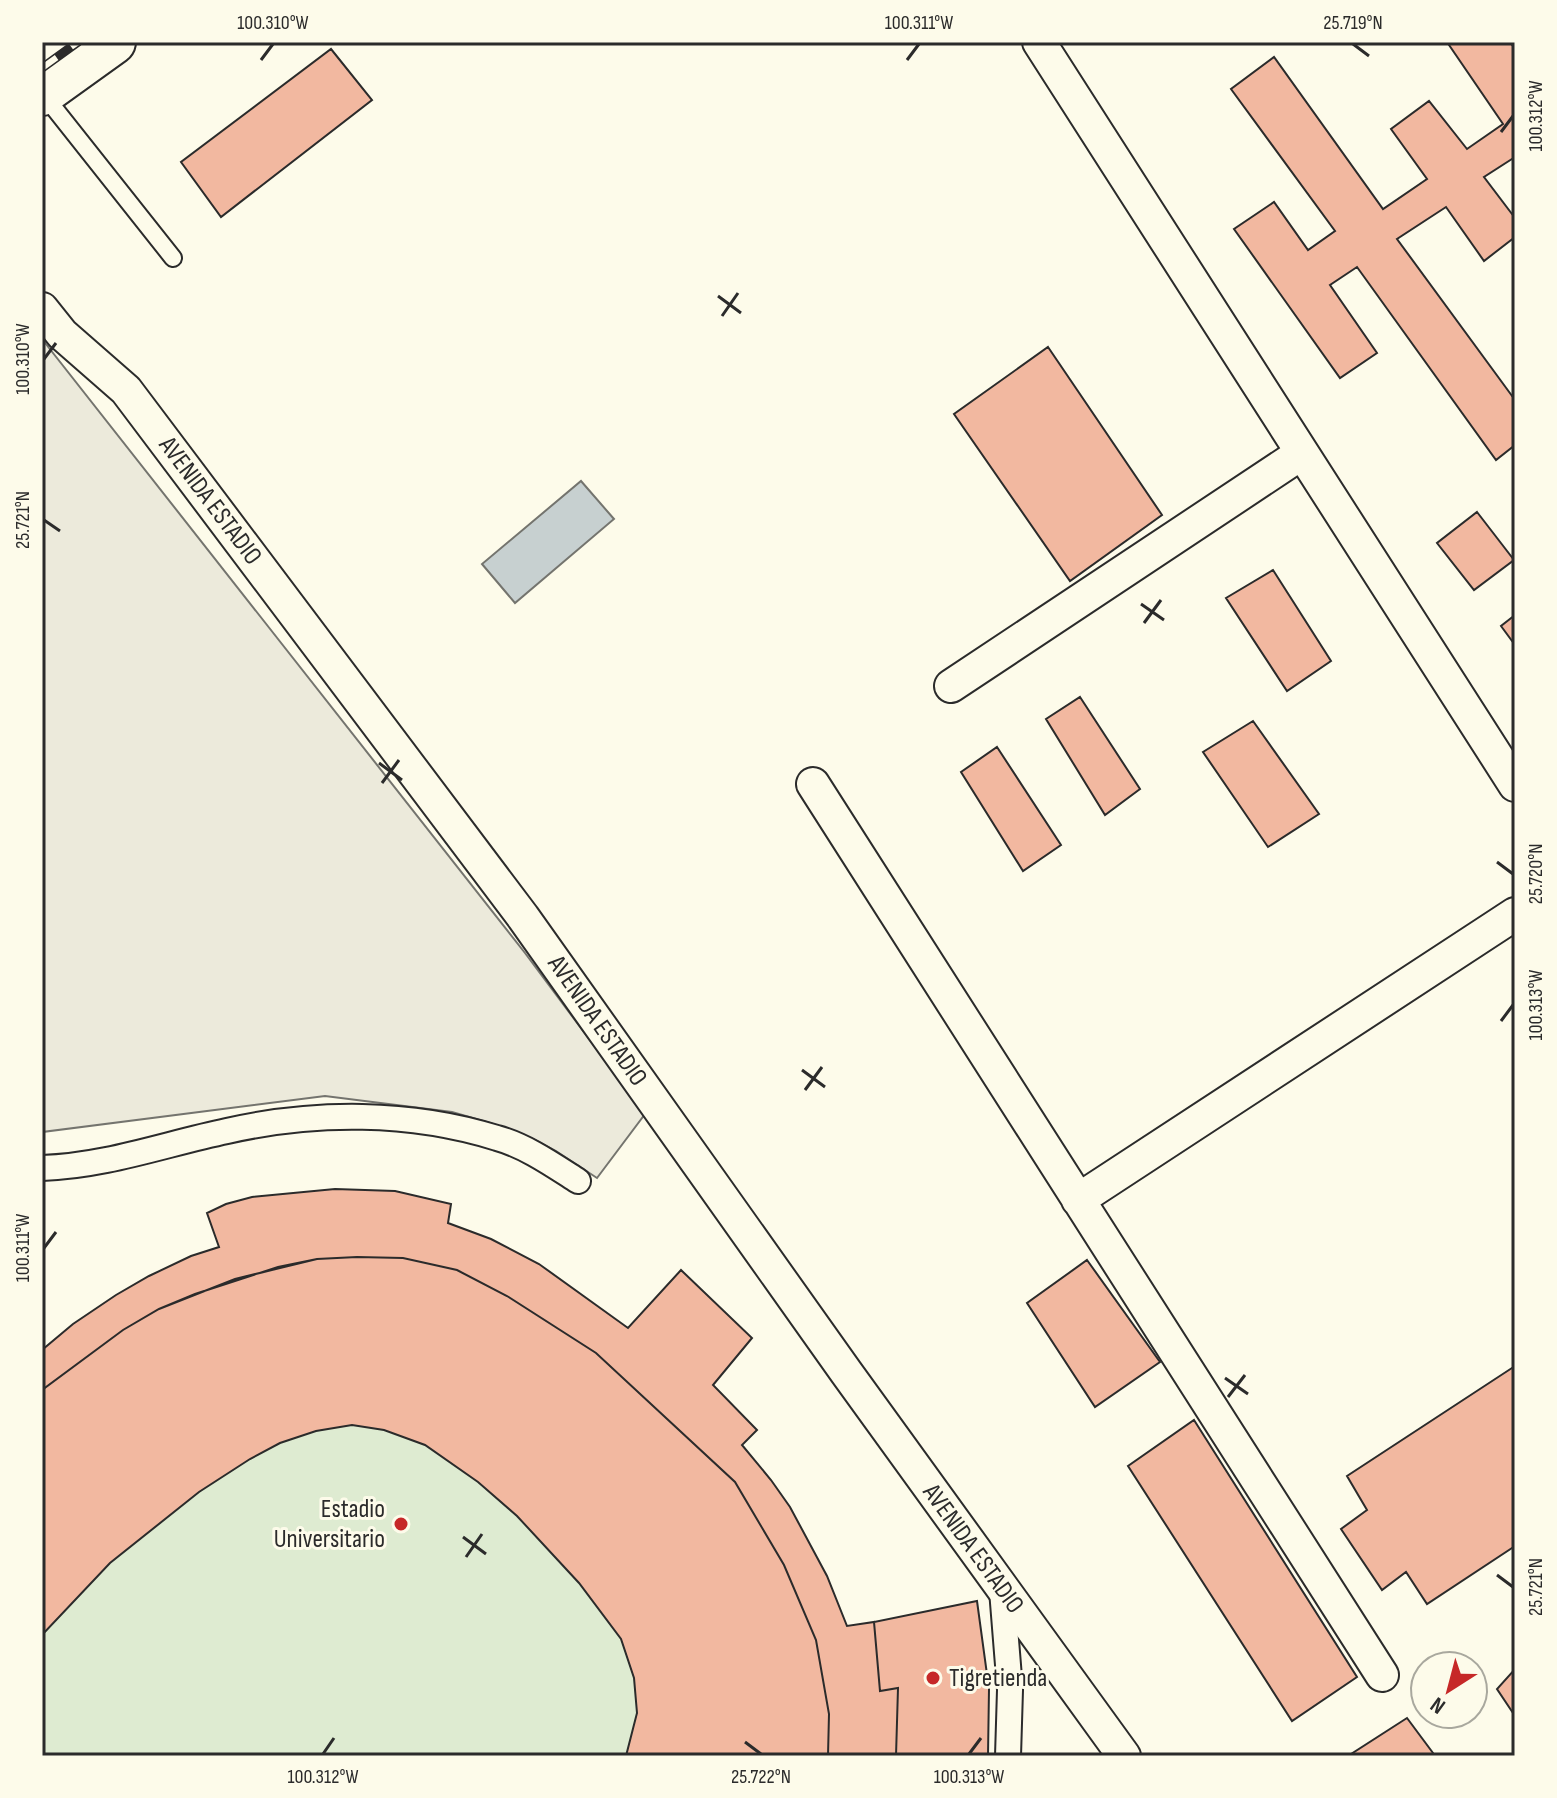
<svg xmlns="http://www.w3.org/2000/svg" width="1557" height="1798" font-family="'Sofia Sans Condensed',sans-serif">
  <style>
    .green { fill: #deebd1; stroke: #74746e; stroke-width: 2 }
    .parking { fill: #eceadb; stroke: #74746e; stroke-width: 2 }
    .water { fill: #c7d0d0; stroke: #74746e; stroke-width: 2 }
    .building { fill: #f2b8a0; stroke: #2b2b2b; stroke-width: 2 }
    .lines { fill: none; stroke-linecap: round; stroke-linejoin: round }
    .service-casing { stroke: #2b2b2b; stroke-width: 20 }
    .pedestrian-casing { stroke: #2b2b2b; stroke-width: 28 }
    .minor-casing { stroke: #2b2b2b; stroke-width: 36 }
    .trunk-casing { stroke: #2b2b2b; stroke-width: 48 }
    .service { stroke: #fdfbea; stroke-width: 16 }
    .pedestrian { stroke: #fdfbea; stroke-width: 24 }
    .minor { stroke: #fdfbea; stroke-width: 32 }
    .trunk { stroke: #fdfbea; stroke-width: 44 }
    .rail-casing { stroke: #2b2b2b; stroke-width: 9 }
    .rail { stroke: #fdfbea; stroke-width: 6; stroke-dasharray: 18; stroke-linecap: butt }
    .ticks { fill: none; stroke: #2b2b2b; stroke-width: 3 }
    .poi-dot { fill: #c62828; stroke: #fdfbea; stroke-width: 3 }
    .labels { text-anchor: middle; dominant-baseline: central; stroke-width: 6; stroke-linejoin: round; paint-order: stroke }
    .street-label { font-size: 26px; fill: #2b2b2b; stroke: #fdfbea }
    .poi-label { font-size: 26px; fill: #2b2b2b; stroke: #fdfbea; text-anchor: end }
    .neatline { fill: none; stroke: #2b2b2b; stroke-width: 3 }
    .ticks-label { font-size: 20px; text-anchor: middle; fill: #2b2b2b }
  </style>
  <rect width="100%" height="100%" fill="#fdfbea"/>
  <path class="green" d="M278,1267L828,1756H42V1390L195,1294Z"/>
  <path class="parking" d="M42,339L525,953L645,1114L597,1178L556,1151L533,1139L490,1123L452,1112L325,1096L42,1132Z"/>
  <path class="water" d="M581,481L614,519L515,603L482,564Z"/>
  <path class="building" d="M1447,42H1510L1515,49V157L1484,177L1515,218V237L1484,261L1446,207L1397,239L1515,400V445L1496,460L1357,267L1330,285L1377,353L1340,378L1234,229L1274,202L1308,250L1335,231L1231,89L1274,57L1383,209L1427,179L1391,129L1429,101L1467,149L1503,124Z
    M331,49L372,100L221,217L181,162Z
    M1048,347L1162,515L1070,581L954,414Z
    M1477,512L1514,560L1474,590L1437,543Z
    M1273,570L1331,661L1287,691L1226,598Z
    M1515,615V645L1501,626Z
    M1080,697L1140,789L1105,815L1046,719Z
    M1253,721L1319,814L1268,847L1203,752Z
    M997,747L1061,845L1023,871L961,772Z
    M335,1189L395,1191L451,1204L448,1223L491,1239L539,1264L628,1328L681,1270L752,1338L713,1385L757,1430L742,1445L771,1480L790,1507L827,1576L847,1626L874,1622L880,1691L898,1688L896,1756H828L829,1714L816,1640L784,1565L735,1482L596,1353L507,1296L457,1270L403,1258L357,1257L317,1259L235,1279L159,1309L123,1330L42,1390V1350L73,1324L116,1295L149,1276L191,1256L219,1247L207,1213L226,1204L252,1197Z
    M357,1257L403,1258L457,1270L507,1296L596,1353L735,1482L784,1565L816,1640L829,1714L828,1756H626L637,1713L634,1678L621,1639L579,1583L517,1516L478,1482L425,1445L384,1430L352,1425L316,1431L280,1443L250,1459L199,1492L110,1563L42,1635V1390L123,1330L159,1309L195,1294L278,1267L317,1259Z
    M1087,1260L1160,1362L1095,1407L1027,1303Z
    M1515,1366V1546L1427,1604L1406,1572L1382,1590L1341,1529L1367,1510L1347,1476Z
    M1194,1420L1357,1677L1292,1721L1128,1466Z
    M977,1601L989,1689L988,1756H896L898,1688L880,1691L874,1622Z
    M1515,1669V1716L1497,1689Z
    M1407,1718L1433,1753L1429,1756H1348Z"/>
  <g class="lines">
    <g class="service-casing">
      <path id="service" d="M43,94L173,258"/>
    </g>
    <g class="pedestrian-casing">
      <path id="pedestrian" d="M42,1168C106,1166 165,1144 227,1131C315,1111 410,1111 497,1138C526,1146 553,1165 578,1181
        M1002,1590L1010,1690L1008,1756"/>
    </g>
    <g class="minor-casing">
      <path id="minor" d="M1039,42L1515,785
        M42,309L62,334L126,390L523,917L846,1372L1124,1756
        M951,686L1302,453
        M813,784L1382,1675
        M1078,1200L1515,914"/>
    </g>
    <g class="trunk-casing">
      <path id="trunk" d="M42,93L113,42"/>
    </g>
    <use href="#service" class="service"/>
    <use href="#pedestrian" class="pedestrian"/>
    <use href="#minor" class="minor"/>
    <use href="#trunk" class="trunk"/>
    <g class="rail-casing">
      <path id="rail" d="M42,68L78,42"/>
    </g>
    <use href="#rail" class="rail"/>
  </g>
  <path class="ticks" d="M1353,44L1369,56M261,60L273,44M907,60L919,44M1501,132L1513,116M718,296L741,313M722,316L738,293M44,359L56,343M44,520L60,531M1141,604L1164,620M1144,623L1161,600M379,763L402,780M382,783L399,760M1497,862L1513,874M1501,1021L1513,1005M802,1070L825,1087M805,1090L822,1067M44,1248L56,1232M1225,1378L1248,1394M1228,1397L1245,1375M463,1537L486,1554M466,1557L482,1534M1497,1575L1513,1587M745,1742L761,1754M323,1754L334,1738M969,1754L981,1738"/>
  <g class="poi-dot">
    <circle cx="401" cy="1524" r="8"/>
    <circle cx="933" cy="1678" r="8"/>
  </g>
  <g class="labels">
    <g class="street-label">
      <text transform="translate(210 501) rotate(53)">AVENIDA ESTADIO</text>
      <text transform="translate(597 1021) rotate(55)">AVENIDA ESTADIO</text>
      <text transform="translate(973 1549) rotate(54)">AVENIDA ESTADIO</text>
    </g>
    <g class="poi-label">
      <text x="385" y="1509">Estadio<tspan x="385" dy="30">Universitario</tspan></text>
      <text x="949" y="1678" text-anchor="start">Tigretienda</text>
    </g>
  </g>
  <rect width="1557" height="1798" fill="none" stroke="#fdfbea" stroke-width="88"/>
  <g transform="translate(1449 1690) rotate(216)"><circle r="38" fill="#fdfbea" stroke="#a9a89e" stroke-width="2"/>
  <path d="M0-6L14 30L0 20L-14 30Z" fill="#c62828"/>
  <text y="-12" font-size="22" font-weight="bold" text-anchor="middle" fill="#2b2b2b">N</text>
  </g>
  <rect x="44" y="44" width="1469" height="1710" class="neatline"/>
  <g class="ticks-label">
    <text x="273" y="29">100.310°W</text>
    <text x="919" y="29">100.311°W</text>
    <text x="1353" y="29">25.719°N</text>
    <text transform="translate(1535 116) rotate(-90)" y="7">100.312°W</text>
    <text transform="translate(22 359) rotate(-90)" y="7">100.310°W</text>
    <text transform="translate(22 520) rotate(-90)" y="7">25.721°N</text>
    <text transform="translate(1535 874) rotate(-90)" y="7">25.720°N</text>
    <text transform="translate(1535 1005) rotate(-90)" y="7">100.313°W</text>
    <text transform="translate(22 1248) rotate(-90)" y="7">100.311°W</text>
    <text transform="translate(1535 1587) rotate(-90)" y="7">25.721°N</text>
    <text x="323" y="1783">100.312°W</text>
    <text x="761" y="1783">25.722°N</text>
    <text x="969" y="1783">100.313°W</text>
  </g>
</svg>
